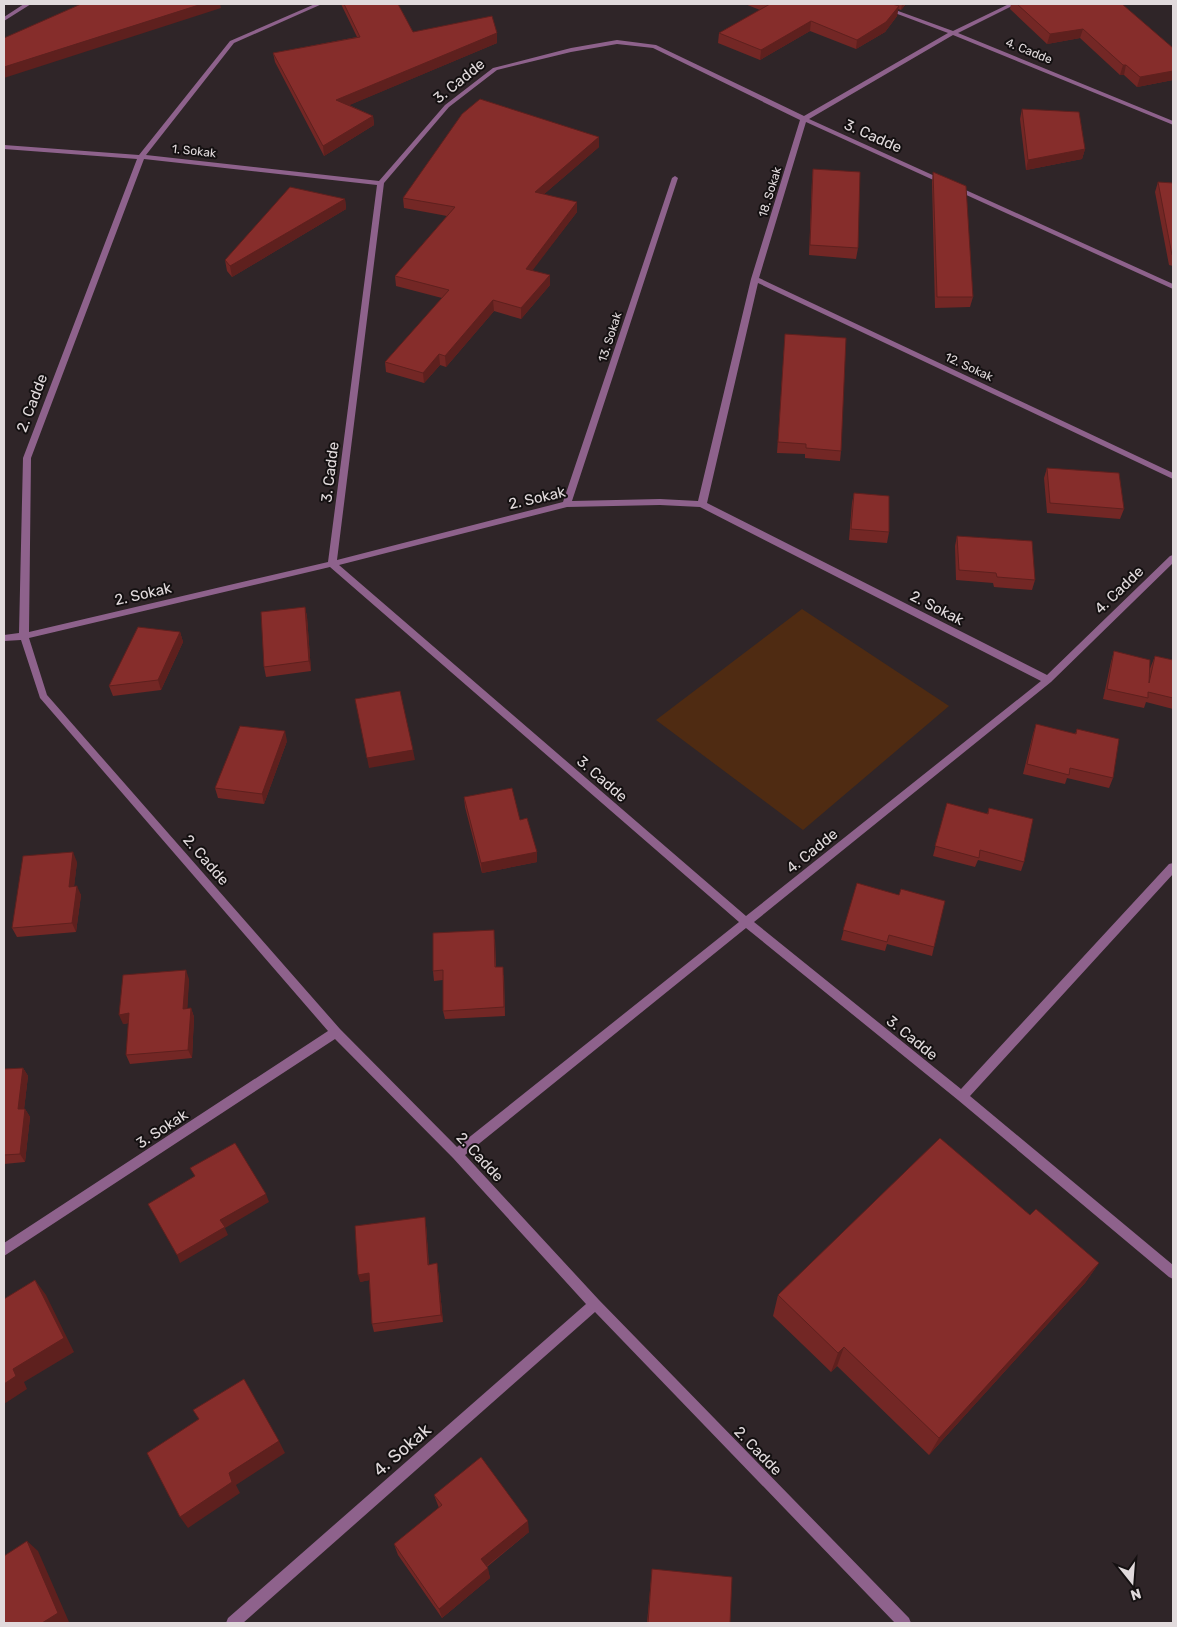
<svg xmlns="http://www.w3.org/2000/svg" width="1177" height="1627" font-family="Rubik,sans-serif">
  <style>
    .green { fill: #4f2b12 }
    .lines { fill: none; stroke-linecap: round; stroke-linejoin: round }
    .minor { fill: #8e628c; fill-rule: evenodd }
    .wall { fill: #732725 }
    .shaded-wall { fill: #5e201e }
    .building { fill: #862d2b; stroke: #5e201e }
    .labels { text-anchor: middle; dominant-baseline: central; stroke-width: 4; stroke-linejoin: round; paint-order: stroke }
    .far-street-label { font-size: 12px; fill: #e1dadc; stroke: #141011 }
    .street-label { font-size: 15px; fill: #e1dadc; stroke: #141011 }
    .near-street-label { font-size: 18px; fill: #e1dadc; stroke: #141011 }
  </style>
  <rect width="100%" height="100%" fill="#2f2528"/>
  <path class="green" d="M802,609L949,706L803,830L656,720Z"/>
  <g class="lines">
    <path class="minor" d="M24,4H31L4,21V17Z
      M315,4H322L234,43L146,155L379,181L445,105L493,68L571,48L617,40L656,45L804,116L948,33L871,4H879L953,31L1009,4H1016L958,33L1173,121V125L1171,124L953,35L809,119L1173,284V289L806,122L759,278L1173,473V479L758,283L707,503L1047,675L1170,556L1173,555V563L1051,682L754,922L961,1089L1169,864L1173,863V874L970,1096L1173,1265V1279L1169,1277L958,1100L746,928L465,1155L599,1300L909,1618L911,1623H895L595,1312L243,1623H226L228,1618L586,1304L453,1158L335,1039L4,1256V1243L328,1031L40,698L21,640L4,641V635L19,633L23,458L137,159L4,149V145L139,155L230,41ZM617,44L653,48L800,120L751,279L698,501L660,499L572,501L678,178L675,176L672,178L563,502L337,560L384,183L449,107L497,70L571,52ZM144,159L377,185L328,562L29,632L31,458ZM660,505L700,507L1041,681L746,916L339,565L567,507ZM330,567L739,922L457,1147L340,1029L47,695L29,638Z"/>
  </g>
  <path class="wall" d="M341,4H398L413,32L497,43L349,105L373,116L374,125L324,156L275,62L273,53L357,37Z
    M745,4H906L901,10L898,9L897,16L885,32L856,49L810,31L760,60L718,43L719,33L760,10Z
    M1011,4H1122L1173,48V80L1137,87L1124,75H1120L1080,38L1047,44L1010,9Z
    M1022,109L1085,149L1082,159L1026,170L1020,119Z
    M599,147L544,194L577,212L532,270L550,285L521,319L494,311L446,367L440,365L424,383L386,372L385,362L442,298L396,286L395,276L447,216L404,208L403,198Z
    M813,169L858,248L856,259L809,255L812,179Z
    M933,172L973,297L970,307L935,308L932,182Z
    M1158,182L1173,183V266L1169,265L1155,192Z
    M345,199L346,209L232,277L227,271L225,260Z
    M785,334L841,451L840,461L805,458V454L777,453Z
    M1047,468L1124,509L1120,519L1047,513L1044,478Z
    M854,493L889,532L887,543L849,540L852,503Z
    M957,536L1035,580L1032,590L994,587L993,583L956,580L955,546Z
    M305,607L307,617L311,671L266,677L264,667Z
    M180,632L183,642L161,690L113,696L109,686Z
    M1114,651L1149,671L1155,656L1173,660V709L1146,702L1144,708L1103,699L1111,662Z
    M1036,724L1075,734L1077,729L1113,778L1109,788L1067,778L1065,784L1023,774L1033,734Z
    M287,741L264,804L218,798L215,788Z
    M464,797L520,820L537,862L482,873L465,807Z
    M947,803L987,814L989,808L1024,862L1021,871L978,860L975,867L933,856Z
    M77,862L74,886L81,895L76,932L17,937L12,928Z
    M857,883L934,947L932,956L887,944L885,951L841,940Z
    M495,939L496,967L504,976L505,1016L445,1019L443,1011V980L434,981L433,971Z
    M189,979L187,1008H191L194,1017L192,1058L130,1064L126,1055L129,1023L123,1024Z
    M23,1068L28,1076L24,1109H25L30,1117L25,1162L4,1164V1069Z
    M1030,1215L1099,1263L1085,1283L929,1455L837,1366L831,1372L773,1316L778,1295Z
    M426,1225L429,1265L437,1263L438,1271L443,1322L374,1332L372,1324L369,1280L360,1282Z
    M434,1495L529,1532L487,1567L490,1578L442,1618L398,1555L394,1544L439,1508Z
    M652,1569L730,1623H647Z"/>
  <path class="shaded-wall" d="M202,4H220L221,8L4,78V67Z
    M902,4H906L901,10Z
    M899,6L897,16L885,32L856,49L857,40Z
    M811,21L810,31L760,60L761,50Z
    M1083,29L1080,38L1047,44L1050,34Z
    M497,33V43L338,110L336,100Z
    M1123,65H1126L1124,75H1120Z
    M1173,71V80L1137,87L1140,77Z
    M373,116L374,125L324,156L323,146Z
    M599,137V147L535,202V192Z
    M1085,149L1082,159L1026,170L1028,160Z
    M345,199L346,209L232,277L230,266Z
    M577,202V212L526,279V269Z
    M550,275V285L521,319V308Z
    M493,300L494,311L446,367L445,356Z
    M439,354L440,365L424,383L423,373Z
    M305,607L307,617L311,671L309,661Z
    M180,632L183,642L161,690L158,680Z
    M285,731L287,741L264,804L262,794Z
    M413,750L415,760L369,768L367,758Z
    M73,852L77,862L73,896L69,887Z
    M537,852V862L482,873L481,863Z
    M77,886L81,895L76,932L72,923Z
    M186,970L189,979L187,1018L183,1009Z
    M191,1008L194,1017L192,1058L188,1050Z
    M129,1013L133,1022L123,1024L119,1015Z
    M23,1068L28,1076L23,1118L18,1109Z
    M25,1109L30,1117L25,1162L20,1154Z
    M266,1194L269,1202L225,1228L228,1235L180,1263L177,1255L220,1220Z
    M425,1217L426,1225L429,1272L428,1265Z
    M437,1263L438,1271L443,1322L441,1315Z
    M1099,1263L1085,1283L929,1455L939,1438Z
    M369,1273L371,1280L360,1282L358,1275Z
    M35,1280L46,1295L74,1352L24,1382L27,1389L4,1404V1384L13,1369Z
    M844,1347L837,1366L831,1372L838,1353Z
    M279,1441L285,1453L236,1485L240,1493L188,1528L180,1517L229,1473Z
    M528,1521L529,1532L483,1569L481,1559Z
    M27,1541L38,1551L69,1622L67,1623H42Z
    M488,1568L490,1578L442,1618L439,1609Z"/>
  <path class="building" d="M81,4H202L4,67V38Z
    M344,4H398L413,32L492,16L497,33L336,100L373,116L323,146L273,53L360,37Z
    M769,4H892L899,6L886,22L857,40L811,21L761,50L719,33L770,4Z
    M1017,4H1122L1173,48V71L1140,77L1126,65H1123L1083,29L1050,34Z
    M480,99L599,137L535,192L577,202L526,269L550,275L521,308L493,300L445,356L439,354L423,373L385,362L449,290L395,276L455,207L403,198L462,114Z
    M1022,109L1079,112L1085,149L1028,160Z
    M813,169L860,172L858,248L810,245Z
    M933,172L966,186L973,297H937Z
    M1158,182L1173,183V255H1172Z
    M290,187L345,199L230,266L225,260Z
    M785,334L846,338L841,451L806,448V444L778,442Z
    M1047,468L1119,473L1124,509L1050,503Z
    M854,493L889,496V532L851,529Z
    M957,536L1032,541L1035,580L997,577L996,573L959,570Z
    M305,607L309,661L264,667L261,612Z
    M138,627L180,632L158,680L109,686Z
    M1114,651L1150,660L1149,683L1155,656L1173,660V698L1148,692V698L1107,689Z
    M400,691L413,750L367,758L355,699Z
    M1036,724L1076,734L1077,729L1119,739L1113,778L1070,768L1069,775L1027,764Z
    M240,726L285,731L262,794L215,788Z
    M512,788L520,820L527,818L537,852L481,863L464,797Z
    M947,803L988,814L989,808L1033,819L1024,862L980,850L979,858L935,846Z
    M73,852L69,887L77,886L72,923L12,928L23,856Z
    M857,883L899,895L901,889L945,901L934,947L889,935L887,942L843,930Z
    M494,930L495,967H503L504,1007L443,1011V970L433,971V933Z
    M186,970L183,1009L191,1008L188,1050L126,1055L129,1013L119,1015L123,975Z
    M23,1068L18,1109H25L20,1154L4,1155V1069Z
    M940,1138L1030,1215L1036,1209L1099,1263L939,1438L844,1347L838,1353L778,1295Z
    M235,1143L266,1194L220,1220L225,1227L177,1255L148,1204L195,1176L190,1168Z
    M425,1217L428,1265L437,1263L441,1315L372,1324L369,1273L358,1275L355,1226Z
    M35,1280L64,1338L13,1369L16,1376L4,1384V1299Z
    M244,1379L279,1441L229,1473L232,1482L180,1517L147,1453L199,1419L193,1410Z
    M481,1457L528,1521L481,1559L488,1568L439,1609L394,1544L442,1505L434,1495Z
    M27,1541L58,1613L42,1623H4V1556Z
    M652,1569L732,1577L730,1623H648Z"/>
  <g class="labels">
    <g class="far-street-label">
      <text transform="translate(1029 51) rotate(22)">4. Cadde</text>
      <text transform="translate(194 151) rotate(6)">1. Sokak</text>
      <text transform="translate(770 192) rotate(-73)">18. Sokak</text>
      <text transform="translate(610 337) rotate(-72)">13. Sokak</text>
      <text transform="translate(969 367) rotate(25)">12. Sokak</text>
    </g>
    <g class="street-label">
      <text transform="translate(459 81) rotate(-39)">3. Cadde</text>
      <text transform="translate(873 136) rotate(24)">3. Cadde</text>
      <text transform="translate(32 403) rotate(-69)">2. Cadde</text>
      <text transform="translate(330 472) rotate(-83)">3. Cadde</text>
      <text transform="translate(537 498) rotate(-13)">2. Sokak</text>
      <text transform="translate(1119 590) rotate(-44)">4. Cadde</text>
      <text transform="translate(143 594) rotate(-13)">2. Sokak</text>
      <text transform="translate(937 608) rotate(27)">2. Sokak</text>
      <text transform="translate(602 779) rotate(41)">3. Cadde</text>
      <text transform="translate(812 851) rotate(-39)">4. Cadde</text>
      <text transform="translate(206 860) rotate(49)">2. Cadde</text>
      <text transform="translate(912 1038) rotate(39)">3. Cadde</text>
      <text transform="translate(162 1129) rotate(-33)">3. Sokak</text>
      <text transform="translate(480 1157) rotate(47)">2. Cadde</text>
      <text transform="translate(758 1451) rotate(46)">2. Cadde</text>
    </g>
    <g class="near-street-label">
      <text transform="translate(402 1450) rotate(-41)">4. Sokak</text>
    </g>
  </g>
  <rect width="1177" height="1627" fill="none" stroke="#e1dadc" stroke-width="10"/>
  <g transform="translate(1132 1582) rotate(163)" stroke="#141011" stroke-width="4" paint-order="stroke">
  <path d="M0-4L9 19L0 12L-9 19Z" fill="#e1dadc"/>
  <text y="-8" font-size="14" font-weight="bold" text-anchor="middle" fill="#e1dadc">N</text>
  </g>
</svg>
